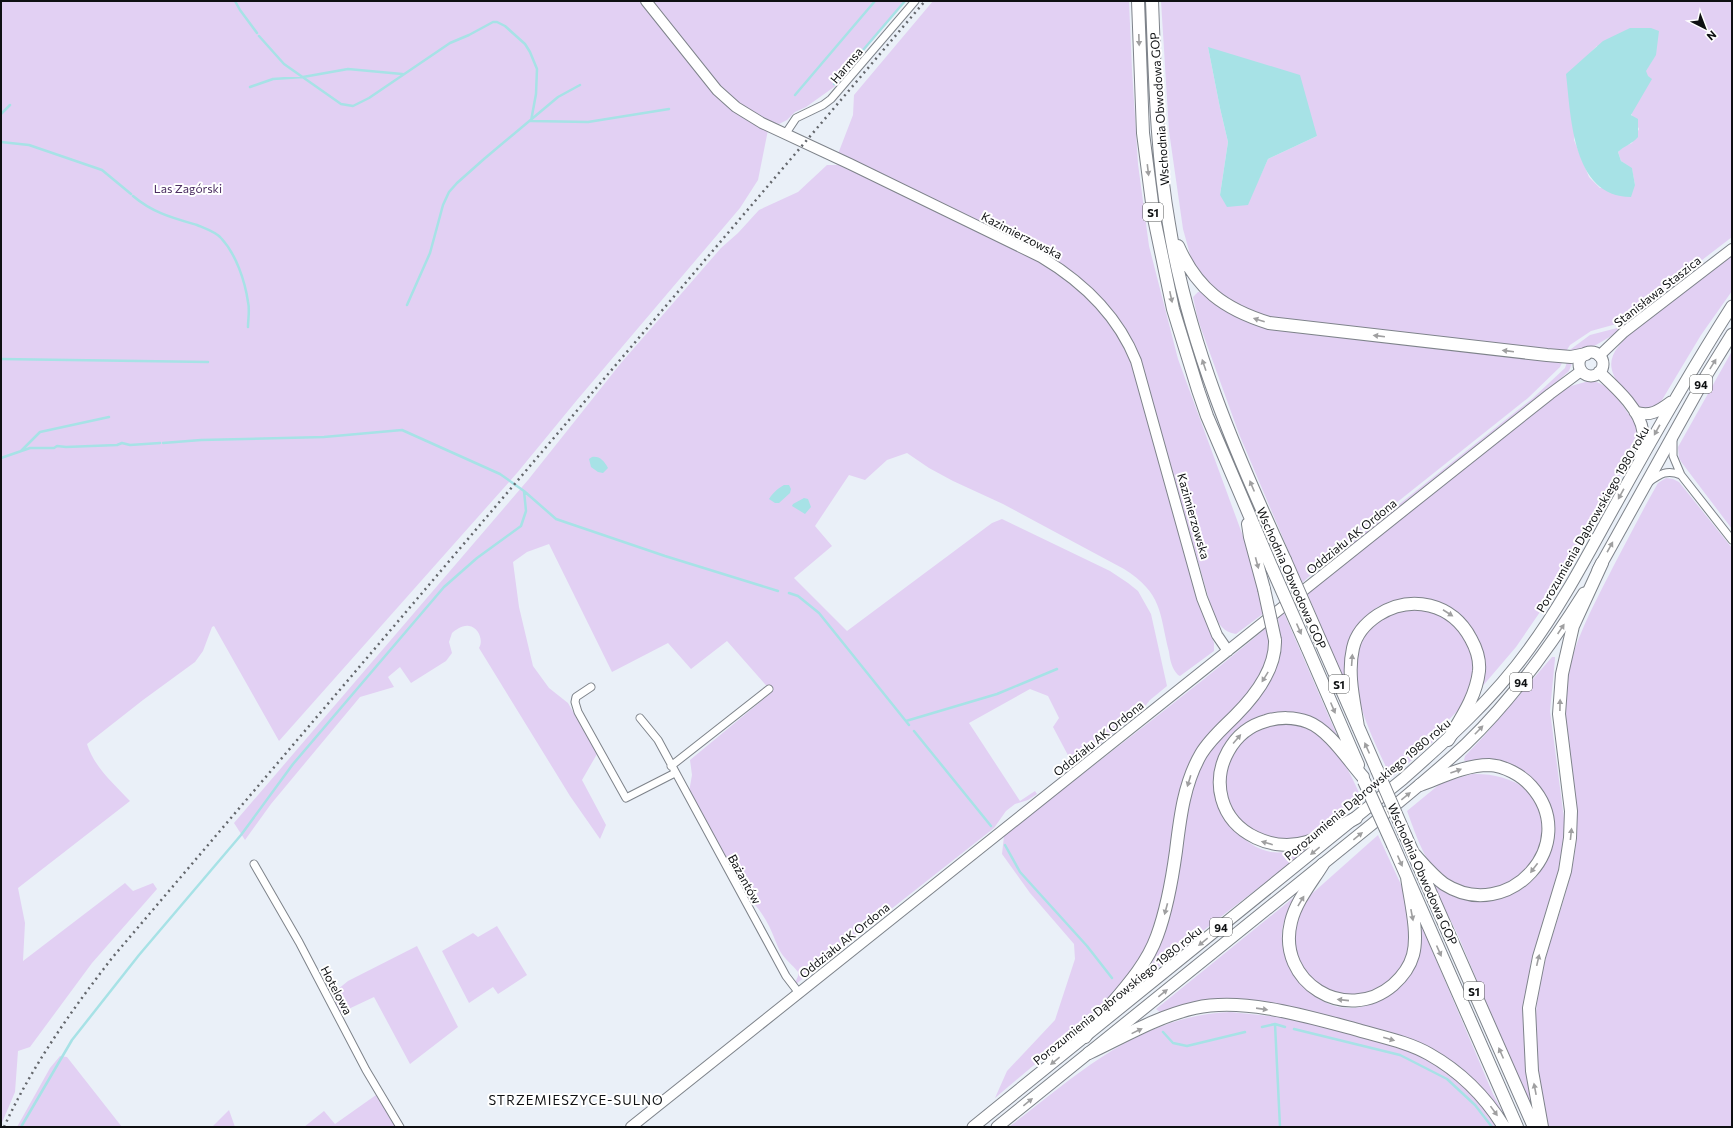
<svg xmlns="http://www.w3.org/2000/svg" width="1733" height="1128" font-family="Commissioner,sans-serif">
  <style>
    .green { fill: #e2d0f3; fill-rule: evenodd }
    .water { fill: #a7e2e6 }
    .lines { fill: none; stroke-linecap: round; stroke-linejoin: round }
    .stream { stroke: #a7e2e6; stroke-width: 2.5 }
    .street-casing { stroke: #7e838a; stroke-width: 9 }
    .secondary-casing { stroke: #7e838a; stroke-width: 12 }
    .primary-casing { stroke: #7e838a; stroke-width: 13 }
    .highway-casing { stroke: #7e838a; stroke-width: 14 }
    .street { stroke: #fff; stroke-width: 7 }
    .secondary { stroke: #fff; stroke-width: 10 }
    .primary { stroke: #fff; stroke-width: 11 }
    .highway { stroke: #fff; stroke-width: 12 }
    .rail { stroke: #63666b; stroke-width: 2.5; stroke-dasharray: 2 4; stroke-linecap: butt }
    .highway-bridge-casing { stroke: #7e838a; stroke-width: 14; stroke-linecap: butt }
    .highway-bridge { stroke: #fff; stroke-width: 12 }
    .oneway { fill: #9f9fa0 }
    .labels { text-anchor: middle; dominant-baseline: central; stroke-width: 4; stroke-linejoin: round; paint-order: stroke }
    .shield { fill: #fff; stroke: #565859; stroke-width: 1 }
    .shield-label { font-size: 11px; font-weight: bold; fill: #0e1012 }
    .street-label { font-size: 12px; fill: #0e1012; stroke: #fff }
    .park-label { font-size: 12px; fill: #4c2f62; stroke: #fff }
    .neighbourhood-label { font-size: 13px; letter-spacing: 1px; fill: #0e1012; stroke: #fff }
  </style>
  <rect width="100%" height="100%" fill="#eaf0f8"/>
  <path class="green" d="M1,1H639L714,92L768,130L758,180L740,208L577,400L517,473L279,741L214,626L212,627L203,651L195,662L143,700L87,744C94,767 114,784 130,801L18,888L25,923L23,961L125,883L133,891L153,883L157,889L92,963L30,1047L18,1051L15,1092L1,1125Z
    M652,1H905L834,87L806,107L795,112L787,120L779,124L770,122L747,109L720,86Z
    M933,1H1129L1132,70L1138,164L1149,246L1178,359L1244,539L1259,588L1264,613L1236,634C1223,632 1219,624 1213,614L1141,361L1119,319L1088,286L838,154L853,115L854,95Z
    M1161,1H1732V237L1620,323L1591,331L1570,345L1565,353L1269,318L1241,309L1211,287L1197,269L1191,258L1183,229L1169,131ZM1597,46L1639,129L1632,143L1623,147L1618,152L1621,161L1632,169L1635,185L1600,188L1589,177L1574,140L1586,57ZM1208,47L1317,136L1268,159L1247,205L1220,195L1228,142L1220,108Z
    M827,165H839L863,176L1050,267C1081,289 1113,317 1127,351C1131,361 1134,371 1138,381L1199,603L1214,643V651L1180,676L1178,675C1172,669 1170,660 1169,652C1159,612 1163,594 1124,569L1003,504L953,481L929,468L907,453L887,460L865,480L849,475L815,526L832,546L794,578L847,631L992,523L1002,519L1110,571L1128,583L1138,591L1151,614L1167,686L1150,700L1142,710L1067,770L1061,765L1070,759L1053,727L1059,718L1048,696L1030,689L969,723L1020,801L1035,791L1037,794L1028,800L1015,804L1006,811L994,828L796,984L795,983L798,976V972C793,965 785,960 780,951C778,948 777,944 775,940C769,923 758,905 744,894L689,792L692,775L690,760L772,692L727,641L691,669L668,643L612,672L549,544L527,552L513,562L519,607L533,666L549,688L568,703L597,754L582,780L606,825L600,839L570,796L479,648C484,640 478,627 469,626C462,625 456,630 452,633L449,642L452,653L446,661L411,683L400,667L388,677L394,687L360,697L271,804L245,840L234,823L528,480L621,363L721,248L738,233L759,210L798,192Z
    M1732,242L1714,257L1613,335L1596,345L1570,353L1569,351L1571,349L1590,335L1621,327Z
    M1732,255V291L1701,335L1659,405L1646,409L1640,407C1633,402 1628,395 1623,389C1600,363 1614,348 1636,329Z
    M1198,292H1202L1234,314L1564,359L1560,367L1528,398L1361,531L1332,555L1302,583L1239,434L1198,320L1193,297Z
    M1732,351V529L1682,463L1679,458L1678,447Z
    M1568,359L1572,363L1569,371L1548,390L1319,572L1363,533L1533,398L1565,368Z
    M1589,381C1607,380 1621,403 1630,416C1633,420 1638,425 1639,429C1640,434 1638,440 1638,445L1551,596L1516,647L1481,688L1482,658L1437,602L1422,598H1408L1391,601L1376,608L1362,622L1347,651L1345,682L1307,593L1561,391L1571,386Z
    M1666,478L1673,479L1679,482L1732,548V1127H1548C1539,1079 1530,1032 1540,983C1549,936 1571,891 1576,843C1578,825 1575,807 1573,789C1569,760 1565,731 1565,702C1566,653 1592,609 1613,567C1628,539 1642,511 1658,483Z
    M1416,609L1436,613L1453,623L1468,642L1472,658L1473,677L1463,705L1440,729L1435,740L1391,778C1373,737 1328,659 1377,623C1381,620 1386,615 1392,613C1399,610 1408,610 1416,609Z
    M1284,613L1339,740C1328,732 1317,722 1305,716C1293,710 1281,712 1269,715C1257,717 1245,722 1236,730C1219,745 1209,778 1216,800C1220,814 1231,828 1242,837C1250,844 1260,850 1271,852C1285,854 1300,849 1313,846L1214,922L1129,991L1152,963L1164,935L1171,910L1192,786L1204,760L1218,741L1275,669C1282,652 1280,637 1278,618Z
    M1266,628L1270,646L1263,668L1251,688L1181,789L1174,818L1165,897L1151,941L1137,966L1097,1012L995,1098L1007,1071L1055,1020L1075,959L1074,944L1030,893L1002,854L1004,836C1091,766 1181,700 1266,628Z
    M1552,657H1555V659L1550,711L1565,826L1564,852L1531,962L1524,1014V1046L1536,1115L1533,1114L1457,933L1432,884L1433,881C1453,897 1462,898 1487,898C1552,898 1578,816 1527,775C1520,769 1510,762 1501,761C1489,759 1478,761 1467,763L1464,760L1465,756L1484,736Z
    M1284,723C1327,726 1345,761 1361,797L1360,800L1330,825L1320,831L1305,837L1285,841L1256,833L1236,817L1229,806L1224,784L1232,751L1239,743L1263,727Z
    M1472,774C1492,773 1519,779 1533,796C1558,830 1535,880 1495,889C1491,890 1485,889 1480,889C1459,888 1442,878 1429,861C1421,851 1412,824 1407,811L1441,783Z
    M1378,835L1404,891L1409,914L1410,953L1397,973L1391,980L1369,994L1339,996L1314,982L1297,959L1293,929L1306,899Z
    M1298,894C1293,903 1288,912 1284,922C1272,960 1310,1008 1349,1008C1365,1008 1381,1002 1394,991C1401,986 1410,978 1414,969C1417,959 1417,929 1418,917L1493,1094L1504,1115L1482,1090L1461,1069L1289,1007L1161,1013L1156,1009Z
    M497,926L527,975L498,994L493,987L469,1003L442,951L473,933L478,937Z
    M417,946L458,1027L410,1064L374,997L340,1013L332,994L348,981Z
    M1230,1012L1289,1018L1366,1037L1404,1049L1424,1057L1454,1075L1501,1127H1009C1078,1074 1139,1016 1230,1012Z
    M60,1056L67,1057L122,1127H17L50,1068Z
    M376,1095L396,1127H304L324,1111L335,1124Z
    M229,1110L235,1127H212Z"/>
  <path class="water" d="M1630,28H1651L1659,31L1656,55L1646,71L1648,76L1652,79L1631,115L1638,119V137C1632,144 1624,146 1618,152L1621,161L1632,168L1635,185L1631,197C1572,197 1571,116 1566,74L1603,41Z
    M1208,47L1300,75L1317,136L1268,159L1248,205L1227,207L1220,195L1228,142L1220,108Z
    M592,457C600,456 604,461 608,468L603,473L598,472L591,467L589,459Z
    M784,485H789L791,489L790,493L779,503H775L769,499C773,493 777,489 784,485Z
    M804,498L808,499L811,507L805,514L792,506L793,504Z"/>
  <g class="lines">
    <path class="stream" d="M235,1L240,10L257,33
      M259,36L284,64L341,104L353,106L369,98L450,43L469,35L493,22H497L505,26L525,44L530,52L537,69L536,94L531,121
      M834,84L905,1
      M250,87L273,79L303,77L348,69L402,74
      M795,95L875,1
      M1,114L10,105
      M532,121L588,122L669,109
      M1,142L29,145L102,170L131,194
      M133,196C153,213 173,218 197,225C204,228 216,232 221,238C236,254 245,281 248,302C250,310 248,319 248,327
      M407,305L430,253L443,205L449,192L457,183L484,159L558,97L580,85
      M1,359L208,362
      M163,443L201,440L324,437L402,430L500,474L524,491L556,519L665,556L778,591
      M21,451L40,432L109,417
      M1,458L30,448H54L57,446L66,447L117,445L122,443L130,445L160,443
      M789,593L798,596L819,613L909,725
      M906,721L997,694L1057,669
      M914,731L991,826
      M1005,845L1020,872L1087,946L1112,978
      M1275,1024L1285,1027
      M1262,1027L1275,1024L1280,1127
      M1294,1029L1400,1055L1447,1079L1475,1105L1492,1127
      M1163,1032L1173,1043L1187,1046L1245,1032
      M21,1127L72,1040L139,955L241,835L293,764L444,587L477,558L521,526L526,511L524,491"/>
    <g class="street-casing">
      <path id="street" d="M786,133L796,118L823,105L831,99L915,1
        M1673,440V456L1681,475L1732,540
        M1649,482C1660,474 1667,469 1681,475
        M591,687L576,697L575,702L578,712L626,798L675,773
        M640,718L658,740L786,976L799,993
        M671,766L769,689
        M254,864L299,942L366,1070L400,1127"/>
    </g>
    <g class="secondary-casing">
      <path id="secondary" d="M646,1L717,90L736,107L762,123L850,164L1041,257C1083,282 1118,316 1136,361L1202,598L1217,635L1228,651
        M1599,356L1624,332L1732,249
        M631,1127L1438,483L1550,394L1581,371"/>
    </g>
    <g class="primary-casing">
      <path id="primary" d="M1579 364a12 12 0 1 1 24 0a12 12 0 1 1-24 0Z
        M1599,372C1616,388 1640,409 1643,432C1644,440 1642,447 1641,454
        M1635,412C1650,417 1659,411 1671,402
        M1598,570L1706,376L1732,334
        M973,1127L1403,779C1448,739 1493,699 1529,649C1563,603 1589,552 1617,502C1654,435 1691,370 1732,306
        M997,1127L1371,825C1403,799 1435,773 1466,744C1512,700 1550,647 1584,593"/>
    </g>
    <g class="highway-casing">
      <path id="highway" d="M1138,1L1143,133L1154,218L1173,309L1198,390L1207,416L1272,568
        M1152,1C1155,75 1156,151 1169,224C1188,342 1235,452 1285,560
        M1178,246C1197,289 1224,309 1269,323L1547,355L1571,357L1586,354
        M1248,524L1250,537L1264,589
        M1320,640L1377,770
        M1307,647L1358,765
        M1358,727C1354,701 1347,674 1353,648C1356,634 1366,623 1378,615C1411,594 1452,603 1471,639C1476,648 1480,660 1479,671C1476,697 1461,718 1448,740
        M1356,818C1340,826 1324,837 1307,842C1274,852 1232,835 1222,799C1213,766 1233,730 1266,721C1279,717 1295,717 1308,722C1329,730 1348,760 1363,777
        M1406,837L1534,1127
        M1393,845L1517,1127
        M1414,854C1423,864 1433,876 1444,884C1508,925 1583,844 1531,786C1521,775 1505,766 1489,765C1465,765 1442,777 1420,785
        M1323,864C1312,882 1296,901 1291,922C1276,982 1346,1025 1393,985C1402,977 1410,966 1413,955C1419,933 1410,900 1407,877
        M1085,1037C1108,1004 1143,975 1157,936C1167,909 1172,880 1176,851C1180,818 1184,783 1201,754C1210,739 1223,728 1235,716C1255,696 1276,669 1275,640
        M1089,1053C1123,1037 1158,1016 1195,1008C1245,997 1309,1017 1358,1030C1382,1037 1408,1042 1429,1054C1461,1072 1485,1096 1504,1127
        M1542,1127L1532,1071L1529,1008L1539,957L1565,871L1570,838L1571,811L1559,714L1562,674L1573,626L1602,563"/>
    </g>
    <use href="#street" class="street"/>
    <use href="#secondary" class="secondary"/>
    <use href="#primary" class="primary"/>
    <use href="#highway" class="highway"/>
    <path class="rail" d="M4,1127C32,1066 71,1011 112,958L925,1"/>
    <g class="highway-bridge-casing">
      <path id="highway-bridge" d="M1285,560L1320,640
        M1272,568L1307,647
        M1264,589L1275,640
        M1377,770L1406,837
        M1364,781L1393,845"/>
    </g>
    <use href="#highway-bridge" class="highway-bridge"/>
  </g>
  <defs><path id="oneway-solid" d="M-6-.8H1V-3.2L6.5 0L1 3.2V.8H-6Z"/></defs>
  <g class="oneway">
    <use href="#oneway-solid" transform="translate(1139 40) rotate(88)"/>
    <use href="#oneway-solid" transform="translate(1148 170) rotate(83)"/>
    <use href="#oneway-solid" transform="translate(1171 297) rotate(78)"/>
    <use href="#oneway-solid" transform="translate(1259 320) rotate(-162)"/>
    <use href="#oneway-solid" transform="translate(1379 336) rotate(-173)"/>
    <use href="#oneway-solid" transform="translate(1508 351) rotate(-173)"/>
    <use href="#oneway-solid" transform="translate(1713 364) rotate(-58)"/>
    <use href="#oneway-solid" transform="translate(1204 365) rotate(-109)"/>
    <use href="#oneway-solid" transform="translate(1657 430) rotate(119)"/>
    <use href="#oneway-solid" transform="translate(1252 486) rotate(-113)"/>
    <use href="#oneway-solid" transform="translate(1621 494) rotate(119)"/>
    <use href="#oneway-solid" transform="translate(1610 547) rotate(-61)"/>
    <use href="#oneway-solid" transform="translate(1257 563) rotate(75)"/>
    <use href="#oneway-solid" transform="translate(1448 613) rotate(33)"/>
    <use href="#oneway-solid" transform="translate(1299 629) rotate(66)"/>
    <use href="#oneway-solid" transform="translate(1561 629) rotate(-56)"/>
    <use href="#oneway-solid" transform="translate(1352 660) rotate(-86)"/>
    <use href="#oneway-solid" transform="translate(1265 677) rotate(122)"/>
    <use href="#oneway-solid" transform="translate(1560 705) rotate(-89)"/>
    <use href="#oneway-solid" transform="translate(1333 708) rotate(67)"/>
    <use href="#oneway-solid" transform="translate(1479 730) rotate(-46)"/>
    <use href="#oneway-solid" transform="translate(1237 739) rotate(-49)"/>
    <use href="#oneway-solid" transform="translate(1367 748) rotate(-114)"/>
    <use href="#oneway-solid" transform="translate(1456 771) rotate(-20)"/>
    <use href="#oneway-solid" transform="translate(1189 781) rotate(107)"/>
    <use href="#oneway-solid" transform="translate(1406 796) rotate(-39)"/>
    <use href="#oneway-solid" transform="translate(1571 834) rotate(-84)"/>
    <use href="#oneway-solid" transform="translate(1358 836) rotate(-39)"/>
    <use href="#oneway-solid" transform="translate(1267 843) rotate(-164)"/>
    <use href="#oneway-solid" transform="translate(1315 851) rotate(141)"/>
    <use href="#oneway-solid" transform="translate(1400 861) rotate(66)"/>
    <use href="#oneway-solid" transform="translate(1534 868) rotate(127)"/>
    <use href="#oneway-solid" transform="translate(1301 901) rotate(-59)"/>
    <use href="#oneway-solid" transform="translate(1166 909) rotate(105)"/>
    <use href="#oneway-solid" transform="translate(1412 915) rotate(79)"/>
    <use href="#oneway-solid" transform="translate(1203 942) rotate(141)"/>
    <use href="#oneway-solid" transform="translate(1439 951) rotate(66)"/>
    <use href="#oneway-solid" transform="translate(1538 960) rotate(-77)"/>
    <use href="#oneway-solid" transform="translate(1163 993) rotate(-39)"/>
    <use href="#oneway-solid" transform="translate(1343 1000) rotate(-174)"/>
    <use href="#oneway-solid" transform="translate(1262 1009) rotate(8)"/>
    <use href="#oneway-solid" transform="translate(1137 1031) rotate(-26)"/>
    <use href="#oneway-solid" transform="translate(1389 1039) rotate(16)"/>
    <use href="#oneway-solid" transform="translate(1501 1053) rotate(-114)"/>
    <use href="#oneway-solid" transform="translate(1055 1061) rotate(141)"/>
    <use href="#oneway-solid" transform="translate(1535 1089) rotate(-101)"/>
    <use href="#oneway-solid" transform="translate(1028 1102) rotate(-39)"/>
    <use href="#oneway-solid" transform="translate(1494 1111) rotate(54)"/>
  </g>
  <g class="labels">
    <g class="shield">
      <rect x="1143" y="203" width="20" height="18" rx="3"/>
      <rect x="1690" y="375" width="22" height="18" rx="3"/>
      <rect x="1510" y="673" width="22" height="18" rx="3"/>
      <rect x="1329" y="675" width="20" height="18" rx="3"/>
      <rect x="1210" y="918" width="22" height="18" rx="3"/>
      <rect x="1464" y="982" width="20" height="18" rx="3"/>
    </g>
    <g class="shield-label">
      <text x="1153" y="212">S1</text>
      <text x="1701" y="384">94</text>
      <text x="1521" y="682">94</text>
      <text x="1339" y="684">S1</text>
      <text x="1221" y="927">94</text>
      <text x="1474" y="991">S1</text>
    </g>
    <g class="street-label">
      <text transform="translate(846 65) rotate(-50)">Harmsa</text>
      <text transform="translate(1159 109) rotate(-94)">Wschodnia Obwodowa GOP</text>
      <text transform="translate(1022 235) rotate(27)">Kazimierzowska</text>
      <text transform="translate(1657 291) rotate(-38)">Stanisława Staszica</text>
      <text transform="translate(1194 516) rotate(74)">Kazimierzowska</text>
      <text transform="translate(1592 519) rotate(-60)">Porozumienia Dąbrowskiego 1980 roku</text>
      <text transform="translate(1351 536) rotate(-39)">Oddziału AK Ordona</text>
      <text transform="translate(1292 578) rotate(66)">Wschodnia Obwodowa GOP</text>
      <text transform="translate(1098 738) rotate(-39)">Oddziału AK Ordona</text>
      <text transform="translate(1367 789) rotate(-40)">Porozumienia Dąbrowskiego 1980 roku</text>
      <text transform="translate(1423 874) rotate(66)">Wschodnia Obwodowa GOP</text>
      <text transform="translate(745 879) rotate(61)">Bażantów</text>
      <text transform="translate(844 940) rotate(-39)">Oddziału AK Ordona</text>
      <text transform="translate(337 990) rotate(62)">Hotelowa</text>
      <text transform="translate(1117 995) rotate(-39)">Porozumienia Dąbrowskiego 1980 roku</text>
    </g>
    <g class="park-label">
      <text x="188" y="188">Las Zagórski</text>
    </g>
    <g class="neighbourhood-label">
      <text x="576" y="1100">STRZEMIESZYCE-SULNO</text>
    </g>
  </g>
  <rect width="1733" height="1128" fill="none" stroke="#0e1012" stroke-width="4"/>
  <g transform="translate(1705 28) rotate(138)" stroke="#ffffff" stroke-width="3" paint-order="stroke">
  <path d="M0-3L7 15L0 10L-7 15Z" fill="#0e1012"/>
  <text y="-6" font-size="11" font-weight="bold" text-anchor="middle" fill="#0e1012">N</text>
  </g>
</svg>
